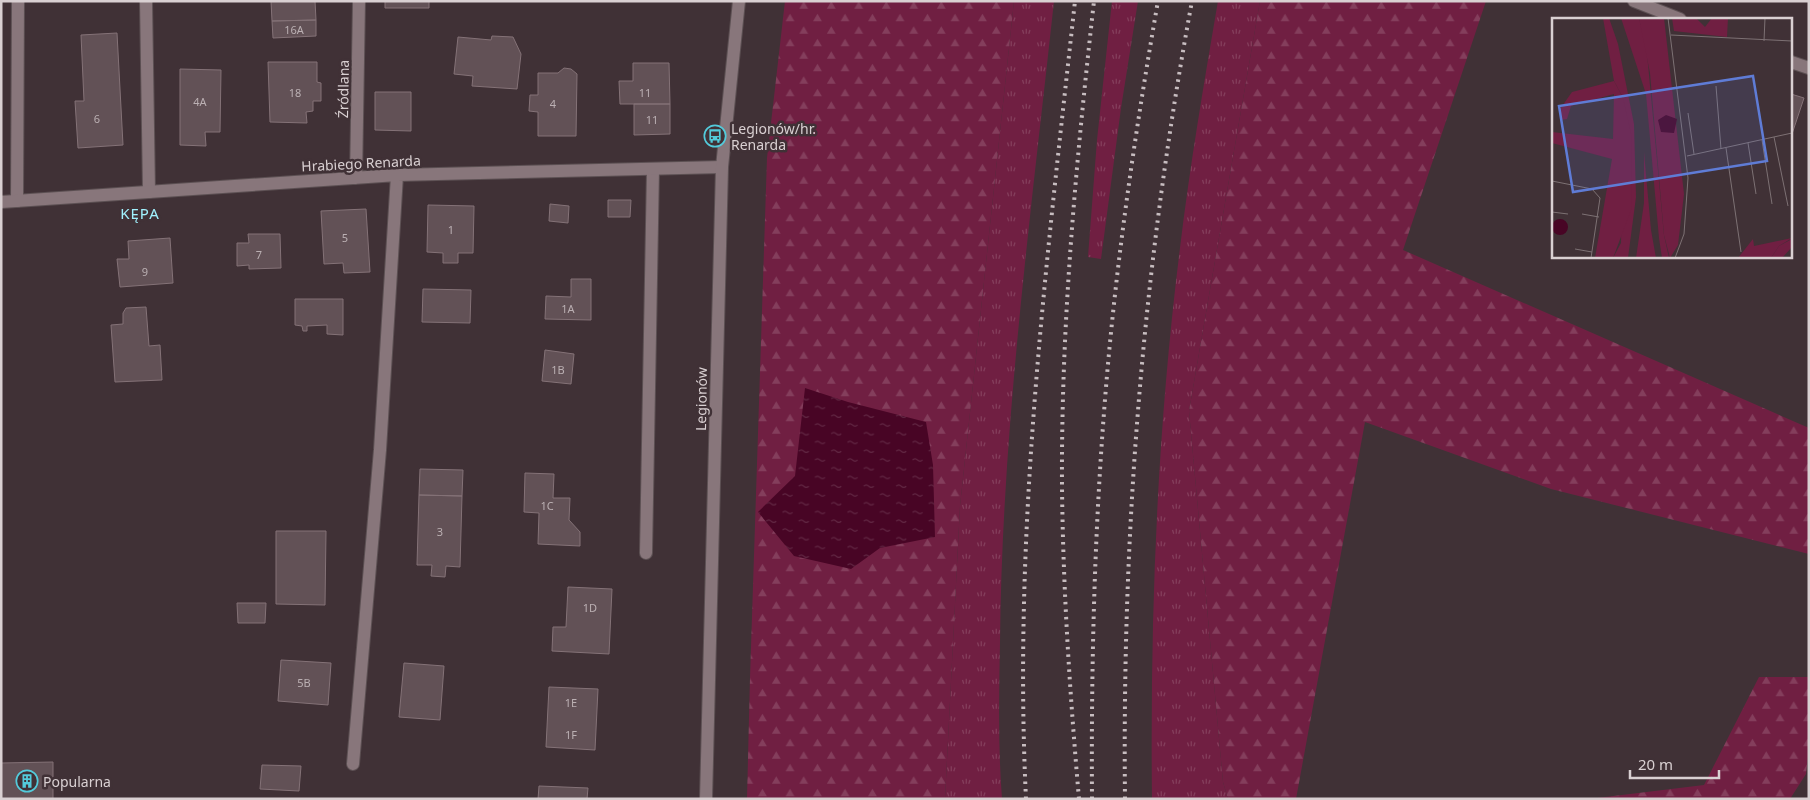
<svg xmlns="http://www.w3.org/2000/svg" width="1810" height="800" font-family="'Noto Sans',sans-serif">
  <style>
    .grass { fill: url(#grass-tufts) }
    .forest { fill: url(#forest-firs) }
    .water { fill: url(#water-ripples) }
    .building { fill: #625156; stroke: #847277 }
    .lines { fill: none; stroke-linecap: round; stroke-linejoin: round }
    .service-casing { stroke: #5c5053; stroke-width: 14 }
    .minor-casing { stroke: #5c5053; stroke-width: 14 }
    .tertiary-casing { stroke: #5c5053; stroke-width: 14 }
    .service { stroke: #88767b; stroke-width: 12 }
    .minor { stroke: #88767b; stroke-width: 12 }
    .tertiary { stroke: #88767b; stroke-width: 12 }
    .rail { stroke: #c7bdc0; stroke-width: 4; stroke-dasharray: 2.5 5; stroke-linecap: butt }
    .labels { text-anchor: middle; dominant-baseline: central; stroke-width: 5; stroke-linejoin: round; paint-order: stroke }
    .number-label { font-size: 11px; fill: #bbb0b3 }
    .street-label { font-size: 14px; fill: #d9d0d2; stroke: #403136 }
    .poi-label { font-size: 14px; fill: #d9d0d2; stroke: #403136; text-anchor: start }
    .neighbourhood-label { font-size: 15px; letter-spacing: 1px; fill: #a1f2fe; stroke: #403136 }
    .inset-road { fill: none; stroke: #7d7174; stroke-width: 1 }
    .view { fill: #5f7cd6; fill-opacity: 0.15; stroke: #5f7cd6; stroke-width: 2.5 }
    .inset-edge { fill: none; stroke: #d9d0d2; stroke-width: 2.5 }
  </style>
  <defs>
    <pattern id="grass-tufts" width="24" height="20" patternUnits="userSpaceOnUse" patternTransform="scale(1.25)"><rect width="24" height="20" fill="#701f42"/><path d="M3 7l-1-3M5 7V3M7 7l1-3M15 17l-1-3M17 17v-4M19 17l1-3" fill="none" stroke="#843e5c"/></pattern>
    <pattern id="forest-firs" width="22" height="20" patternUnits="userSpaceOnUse" patternTransform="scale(1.25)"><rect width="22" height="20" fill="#701f42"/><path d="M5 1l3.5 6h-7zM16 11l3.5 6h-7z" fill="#843e5c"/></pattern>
    <pattern id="water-ripples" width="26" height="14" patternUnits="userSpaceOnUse" patternTransform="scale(1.25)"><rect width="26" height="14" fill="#480525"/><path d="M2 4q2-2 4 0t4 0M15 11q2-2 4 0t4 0" fill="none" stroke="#622844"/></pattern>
  </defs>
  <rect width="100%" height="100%" fill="#403136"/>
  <path class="grass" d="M1014,1H1054C1031,214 1002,427 1000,642C999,694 998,747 1002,799H945L960,506Z
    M1112,1H1138L1121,108L1101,259L1088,257L1097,140Z
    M1218,1H1260L1189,411L1223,782L1228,799H1152C1150,615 1157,431 1180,248C1190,165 1204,83 1218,1Z"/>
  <path class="forest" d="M785,1H1014L960,506L945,799H747L750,678L767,158Z
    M1260,1H1486L1403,250L1809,428V554L1551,489L1365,422L1296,799H1228L1223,782L1189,411Z
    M1759,677H1809V748L1806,774L1790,799H1589L1704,785Z"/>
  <path class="water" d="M805,388L848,402L926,422L933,465L935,537L880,548L851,569L794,556L758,512L795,476Z"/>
  <path class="building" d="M271,1H315L316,20L272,21Z
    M385,1H429V8H385Z
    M316,20V36L273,38L272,21Z
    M117,33L123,145L78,148L75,101H84L81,35Z
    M492,36L513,37L521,54L517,89L472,86L473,76L454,74L458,37L491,40Z
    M268,62H317V82L321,83V101H313V111L306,112L307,123L270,122Z
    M633,63H669L670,104H620L619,81H633Z
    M564,68L571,69L577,74L576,136H538V112L529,111L530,95H538V73H558Z
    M180,69L221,70L220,132H205L206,146L180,145Z
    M375,92H411V131L375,130Z
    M1791,94L1804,98L1791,137Z
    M634,104H670V134L634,135Z
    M608,200H631L630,217H608Z
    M550,204L569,206L568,223L549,221Z
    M428,205L474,206L473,253H458V263H443V253L427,252Z
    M366,209L370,272L344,273L343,263L324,264L321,211Z
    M248,234H280L281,268L249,269V265L237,266V243H249Z
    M170,238L173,283L120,287L117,259H129L128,241Z
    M571,279H591V320L545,319L546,296L571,297Z
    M423,289L471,290L470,323L422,322Z
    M295,299H343V335L327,334V325L307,326V331H303L302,326L295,325Z
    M146,307L149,346L160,345L162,380L115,382L111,325L123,324V313L126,308Z
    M545,350L574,354L571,384L542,381Z
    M420,469L463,470L462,496L419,495Z
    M525,473L554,474L553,498H570L569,520L580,532V546L538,544L539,513L524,512Z
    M419,495L462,496L460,567L446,566L445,577L431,576L432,565H417Z
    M276,531H326L325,605L276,604Z
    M568,587L612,589L609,654L552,651L553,627H566Z
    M237,603H266L265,623H238Z
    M281,660L331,663L328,705L278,701Z
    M404,663L444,666L440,720L399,717Z
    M549,687L598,689L595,750L546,747Z
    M53,762V799H1V763Z
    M262,765L301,766L299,791L260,789Z
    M539,786L588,788L587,799H538Z"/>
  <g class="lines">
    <g class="service-casing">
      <path id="service" d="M146,1L149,192
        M1634,1L1680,19
        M1791,62L1809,68
        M17,201L18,1
        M646,553L653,169"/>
    </g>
    <g class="minor-casing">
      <path id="minor" d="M356,178L359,1
        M1,202L397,175L722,167
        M353,764L380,450L397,175"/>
    </g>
    <g class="tertiary-casing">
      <path id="tertiary" d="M706,799L722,167L739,1"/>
    </g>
    <use href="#service" class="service"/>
    <use href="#minor" class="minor"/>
    <use href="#tertiary" class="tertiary"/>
    <path class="rail" d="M1026,799C1013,532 1046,266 1075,1
      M1079,799C1070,695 1063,590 1062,486C1061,324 1076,162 1094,1
      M1092,799C1091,654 1095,509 1108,364C1119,242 1137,121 1158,1
      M1125,799C1122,531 1143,265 1192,1"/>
  </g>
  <defs>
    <g id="bus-ring" transform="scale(1.125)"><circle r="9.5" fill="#403136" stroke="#53cbdb" stroke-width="1.5"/><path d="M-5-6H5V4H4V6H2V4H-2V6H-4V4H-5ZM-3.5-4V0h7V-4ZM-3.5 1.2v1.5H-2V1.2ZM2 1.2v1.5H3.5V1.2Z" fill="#53cbdb"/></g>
    <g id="building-ring" transform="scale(1.125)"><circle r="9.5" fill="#403136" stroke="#53cbdb" stroke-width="1.5"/><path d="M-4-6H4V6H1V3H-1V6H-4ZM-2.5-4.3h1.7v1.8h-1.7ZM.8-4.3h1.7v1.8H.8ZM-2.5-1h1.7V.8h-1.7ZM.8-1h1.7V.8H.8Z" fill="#53cbdb"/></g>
  </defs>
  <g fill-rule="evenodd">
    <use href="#bus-ring" x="715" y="136"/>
    <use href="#building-ring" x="27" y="781"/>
  </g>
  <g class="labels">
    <g class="number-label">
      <text x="294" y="29">16A</text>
      <text x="295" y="92">18</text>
      <text x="645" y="92">11</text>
      <text x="200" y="101">4A</text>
      <text x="553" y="103">4</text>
      <text x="97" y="118">6</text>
      <text x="652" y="119">11</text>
      <text x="451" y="229">1</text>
      <text x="345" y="237">5</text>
      <text x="259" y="254">7</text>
      <text x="145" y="271">9</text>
      <text x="568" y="308">1A</text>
      <text x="558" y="369">1B</text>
      <text x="547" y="505">1C</text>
      <text x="440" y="531">3</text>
      <text x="590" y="607">1D</text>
      <text x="304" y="682">5B</text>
      <text x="571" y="702">1E</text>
      <text x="571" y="734">1F</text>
    </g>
    <g class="street-label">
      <text transform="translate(343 89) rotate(-89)">Źródlana</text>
      <text transform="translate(361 163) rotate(-3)">Hrabiego Renarda</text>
      <text transform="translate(701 399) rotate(-89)">Legionów</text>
    </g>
    <g class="poi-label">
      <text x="731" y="128">Legionów/hr.<tspan x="731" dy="16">Renarda</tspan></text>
      <text x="43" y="781">Popularna</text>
    </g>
    <g class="neighbourhood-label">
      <text x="140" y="213">KĘPA</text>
    </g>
  </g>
  <g transform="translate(1552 18)">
    <rect width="240" height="240" fill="#403136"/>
    <path d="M51,0H57L66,26L82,106L84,179L76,240H61L69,225L71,80L62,63ZM69,0H87L94,25L112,217L117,240H110L107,220L94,76ZM120,0H144L153,9L160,0H176L175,19L122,13ZM92,134L99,212L104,240H84L92,185ZM240,220L227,228L219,240H186L201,221L202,228Z" fill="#701f42"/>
    <path d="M87,0H112L132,176L126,227L118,240L112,217L98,55ZM62,63L71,80L80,120L79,192L61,240H43L60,141L0,125V114L61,121L62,76L19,88L15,101L9,102L8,91L20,74ZM240,221V229L230,240H219L227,228Z" fill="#701f42"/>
    <path d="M114,97L125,101L122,115L109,114L106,102ZM0 209a8 8 0 1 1 16 0a8 8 0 1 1-16 0Z" fill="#480525"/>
    <path class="inset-road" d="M116,0L136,160L132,216L123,240M119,17L240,23M212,23L213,0M164,68L169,131M136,95L142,136M222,119L236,188M210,122L220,186M196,125L204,176M174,130L189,234M135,138L240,115M0,163L40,171L48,180L39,240M0,194L16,196M30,196L47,199M23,231L40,234"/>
    <path class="view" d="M201,58L215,143L21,174L7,88Z"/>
    <rect width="240" height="240" class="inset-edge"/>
  </g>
  <rect width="1810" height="800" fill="none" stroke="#d9d0d2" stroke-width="5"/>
  <path d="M1630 770v8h89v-8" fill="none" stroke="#d9d0d2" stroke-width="2.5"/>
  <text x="1638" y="770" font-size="15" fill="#d9d0d2" stroke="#403136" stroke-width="4" paint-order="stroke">20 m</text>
</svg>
